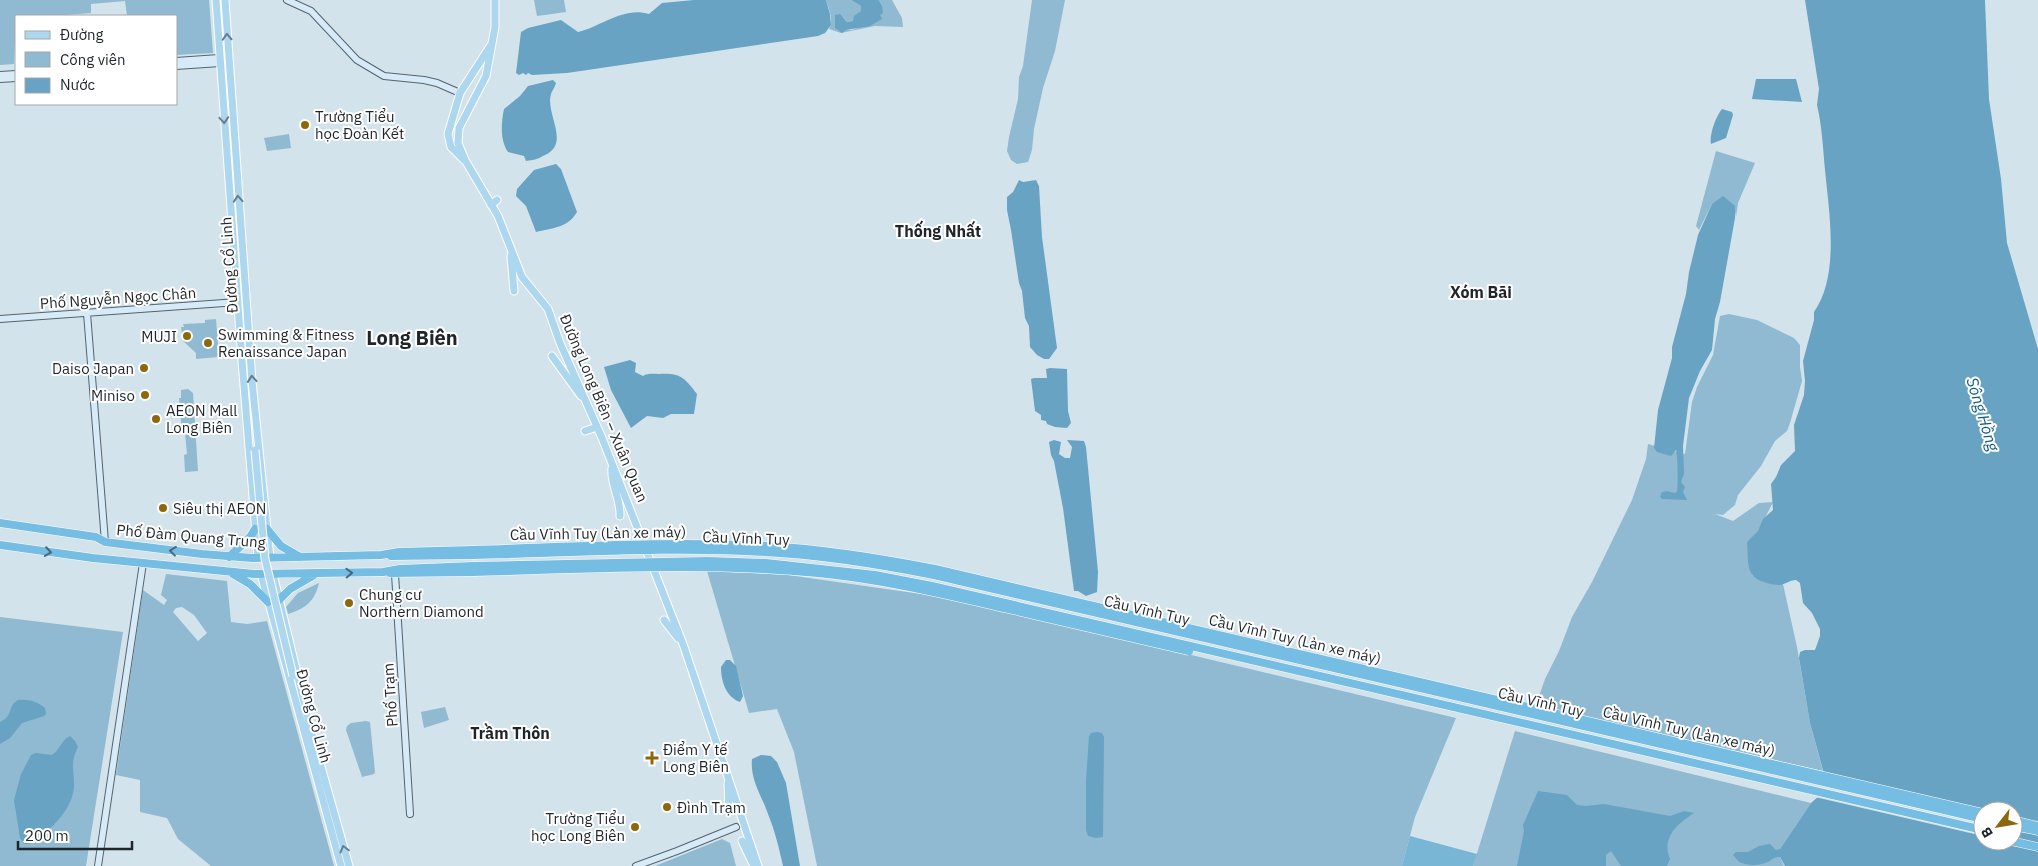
<svg xmlns="http://www.w3.org/2000/svg" width="2038" height="866" font-family="'IBM Plex Sans',sans-serif">
  <style>
    .green { fill: #8fbad1; fill-rule: evenodd }
    .forest { fill: #79b5d5 }
    .water { fill: #68a3c3; fill-rule: evenodd }
    .pier { fill: #d3e3ec }
    .lines { fill: none; stroke-linecap: round; stroke-linejoin: round }
    .secondary-casing { stroke: #55636b; stroke-width: 8 }
    .primary-casing { stroke: #fff; stroke-width: 9 }
    .highway-casing { stroke: #fff; stroke-width: 9 }
    .secondary { stroke: #d6ebf7; stroke-width: 6 }
    .primary { stroke: #acd7ee; stroke-width: 7 }
    .highway { stroke: #75bde3; stroke-width: 8 }
    .primary-bridge-casing { stroke: #fff; stroke-width: 9; stroke-linecap: butt }
    .highway-bridge-casing { stroke: #fff; stroke-width: 9; stroke-linecap: butt }
    .primary-bridge { stroke: #acd7ee; stroke-width: 7 }
    .highway-bridge { stroke: #75bde3; stroke-width: 8 }
    .oneway { stroke: #667e8c }
    .oneway2 { stroke: #46697d }
    .poi-dot { fill: #8d680b; stroke: #fff; stroke-width: 2 }
    .labels { text-anchor: middle; dominant-baseline: central; stroke-width: 4; stroke-linejoin: round; paint-order: stroke }
    .poi-label { font-size: 15px; fill: #1f2529; stroke: #fff; text-anchor: start }
    .street-label { font-size: 15px; fill: #1f2529; stroke: #fff }
    .neighbourhood-label { font-size: 16px; font-weight: bold; fill: #1f2529; stroke: #fff }
    .water-label { font-size: 16px; font-style: italic; fill: #0e5b7b; stroke: #fff }
    .district-label { font-size: 20px; font-weight: bold; fill: #1f2529; stroke: #fff }
  </style>
  <rect width="100%" height="100%" fill="#d3e3ec"/>
  <path class="green" d="M0,0H209L213,53L176,55V16H127L125,1L91,4V13L53,16H16L14,64L0,65Z
    M534,0H564L566,12L537,16Z
    M826,0H851L861,6V11L853,21L847,22L843,17L846,30H852L876,21L882,6L879,0H892L902,18L903,27L875,26L841,33L829,29C834,20 829,9 826,0Z
    M1032,0H1065L1055,51L1043,88L1034,129L1032,150L1028,162L1017,164L1011,160L1007,151L1009,137L1018,99L1019,77L1023,66Z
    M289,134L291,148L267,151L264,138Z
    M1716,151L1755,163L1738,203L1736,217L1734,206L1712,204L1699,230L1696,226Z
    M1729,314L1757,320L1794,338L1800,345V367L1802,381L1790,423L1787,431L1775,441L1761,466L1738,495L1735,505L1723,515L1715,514L1733,521L1759,503L1773,502L1761,526L1763,552L1783,584L1797,647L1810,723L1823,771L1563,712L1537,702L1545,679L1559,651L1572,617L1592,582L1632,500L1646,459L1648,444L1685,454L1692,402L1697,387L1713,355L1720,316Z
    M216,319L219,357L196,359V353L183,341L181,327H184L183,324L205,323V320Z
    M188,389L193,393L198,471L185,472L184,455L187,454L185,433H182L179,398H181V390Z
    M707,571L788,575L956,599L1456,718L1415,817L1402,866H817L794,752L777,709L749,713Z
    M166,574L227,581L231,622L247,624L267,621L334,866H211L178,839L167,818L140,812V780L116,775L143,590L164,605L167,600L161,595ZM182,607L194,615L207,633L198,641L173,612L176,608Z
    M319,583C315,601 305,609 288,614L286,607L298,593Z
    M0,617L123,632L86,866H0Z
    M445,707L449,720L424,728L421,712Z
    M366,721L370,722L375,772L374,774L362,777L346,730L347,726L351,723Z
    M1515,731L1811,803L1780,849V857L1784,866H1473Z
    M722,839L730,843L736,866H655Z"/>
  <path class="forest" d="M1410,836L1477,854L1473,866H1402Z"/>
  <path class="water" d="M694,0H826L830,14L831,25L825,33L818,36L567,73L532,75L528,73L526,75L523,73L519,75L516,73L521,32L528,28L561,20L578,32C602,26 624,6 649,14L662,3Z
    M851,0H879L882,6L883,13L880,15L882,19L870,26L846,30L842,33L835,28V15L840,14L847,22L853,21L854,16L861,11V6Z
    M1805,0H1985L1989,99L2001,179L2007,243L2038,349V866H1785L1780,857C1774,857 1773,859 1768,862C1758,866 1749,866 1739,862L1733,855L1736,852H1748L1759,846L1770,844L1776,850L1780,849L1811,803L1828,788L1810,723L1799,658L1800,652L1805,650H1815L1820,636V629L1812,613L1803,603L1800,583L1796,580C1790,580 1786,584 1780,585C1775,585 1769,584 1764,582C1744,576 1749,559 1747,542L1758,531L1763,519L1773,510L1771,484L1776,477L1781,465L1795,451L1794,425L1804,395L1805,381L1803,361L1814,320V312C1840,275 1829,212 1825,170C1823,148 1822,126 1817,105L1819,89ZM1983,811H2013V841H1983Z
    M1756,79H1796L1802,102L1752,99Z
    M553,80L556,83C555,87 552,91 551,94C545,114 571,143 545,155C538,159 534,160 526,161L524,156L508,152C500,140 501,124 504,109L520,96L528,86Z
    M1722,109L1732,112L1733,115L1726,138L1711,144C1709,135 1716,116 1722,109Z
    M556,164L561,169L577,212C568,228 552,228 536,232L526,206L516,196L517,189L534,170Z
    M1019,180L1023,182L1036,180L1039,186L1042,237L1057,348L1049,359H1044L1037,355L1030,347L1029,326L1025,318L1022,291L1019,283L1011,230L1007,210V197L1013,192Z
    M1723,196L1735,206V218L1720,302L1715,319L1712,350L1700,371L1689,398L1683,446L1684,474L1681,482L1685,487L1683,492L1687,500L1662,499L1660,497L1662,492L1667,491L1674,493L1677,492C1678,486 1678,456 1676,450L1671,456L1657,452L1654,448L1658,410L1672,358V347L1686,294L1689,272L1698,235L1712,204Z
    M630,360L636,363L635,372L643,376C648,373 653,374 659,374C680,373 684,377 697,394L694,414H671L663,418L647,416L631,428L611,390L604,367Z
    M1050,368L1067,369L1068,411L1071,423L1067,428L1055,427L1047,424L1046,421L1041,420V415L1035,411L1031,379L1034,378H1047L1046,369Z
    M1054,440L1061,442L1059,454L1065,458H1070L1072,447L1067,440L1084,441L1086,447L1098,572L1097,592L1086,596L1078,591H1074L1063,508L1054,461L1051,455L1049,442Z
    M726,660H730L736,666L743,696L740,702C726,697 721,681 721,667Z
    M18,700C27,699 37,701 45,708L46,714L44,716L22,723L10,738L0,744V722C14,716 7,706 18,700Z
    M1097,732L1102,733L1104,737L1103,837L1096,838L1088,836L1086,830V781L1089,736L1091,733Z
    M70,736L75,741L78,747C70,763 74,768 74,785C74,804 58,822 44,834C37,839 34,845 24,844L20,838L14,800L21,774L31,755L36,753L52,755C60,750 61,740 70,736Z
    M761,755L771,756L777,762L786,783L800,866H783C779,848 775,831 768,814C761,794 750,780 752,759Z
    M1538,791L1567,795L1577,805L1586,806L1604,804L1670,816L1684,811L1694,813C1677,824 1661,838 1670,859L1667,866H1621L1611,851L1606,855V866H1517L1524,831L1523,825Z"/>
  <path class="pier" d="M1822,774L1983,812V836L1815,797L1825,787Z"/>
  <g class="lines">
    <g class="secondary-casing">
      <path id="secondary" d="M287,0L311,11L357,60L384,76L424,80L437,83L460,93
        M176,61L219,58
        M176,66L220,63
        M0,75L16,74
        M0,79L16,78
        M87,313L105,542
        M0,319L238,302
        M395,574L410,814
        M98,866L143,563
        M636,866L677,851L736,827"/>
    </g>
    <g class="primary-casing">
      <path id="primary" d="M216,0L242,361L258,558
        M225,0L252,381L270,558
        M495,0V27L486,76L459,128L458,143L465,160L498,216L522,277L548,309L560,343L602,438L683,644L758,866
        M464,160L451,147L448,134L460,93L491,45
        M491,205L497,200
        M511,256L514,291
        M552,356L581,396
        M585,431L597,427
        M612,468C610,484 621,499 620,516
        M261,574L341,866
        M273,574L311,731L349,866
        M664,620L678,638
        M728,783L729,811
        M742,841L754,866"/>
    </g>
    <g class="highway-casing">
      <path id="highway" d="M0,523L96,537L105,542L202,554L252,558L381,555L399,552L473,550
        M267,529L281,546L300,557
        M0,545L93,558L254,574L383,572L400,569L474,566
        M391,556L473,555
        M229,557L250,537L255,529
        M390,573L474,572
        M233,574L250,584L268,602
        M279,600L290,589L314,575
        M2013,820L2038,826
        M2013,826L2038,831
        M2011,841L2038,847"/>
    </g>
    <use href="#secondary" class="secondary"/>
    <use href="#primary" class="primary"/>
    <use href="#highway" class="highway"/>
    <g class="primary-bridge-casing">
      <path id="primary-bridge" d="M255,450L265,559L293,676"/>
    </g>
    <g class="highway-bridge-casing">
      <path id="highway-bridge" d="M473,550C570,547 669,541 766,546C823,549 879,558 935,569L1983,813
        M473,555C570,553 668,546 765,552C822,555 878,564 934,575L1983,819
        M474,566L708,561L766,563L875,575L932,586L1983,830
        M474,572C589,569 704,562 818,573C881,579 943,594 1004,608C1066,622 1127,637 1189,651"/>
    </g>
    <use href="#primary-bridge" class="primary-bridge"/>
    <use href="#highway-bridge" class="highway-bridge"/>
  </g>
  <defs><path id="oneway-chevron" d="M-2-3.5L2.5 0L-2 3.5" fill="none" stroke-width="1.6" stroke-linecap="round" stroke-linejoin="round" transform="scale(1.25)"/></defs>
  <g class="oneway">
    <use href="#oneway-chevron" transform="translate(227 37) rotate(-93)"/>
    <use href="#oneway-chevron" transform="translate(224 120) rotate(86)"/>
    <use href="#oneway-chevron" transform="translate(238 199) rotate(-94)"/>
    <use href="#oneway-chevron" transform="translate(252 379) rotate(-95)"/>
    <use href="#oneway-chevron" transform="translate(344 849) rotate(-105)"/>
  </g>
  <g class="oneway2">
    <use href="#oneway-chevron" transform="translate(173 551) rotate(-173)"/>
    <use href="#oneway-chevron" transform="translate(48 552) rotate(8)"/>
    <use href="#oneway-chevron" transform="translate(349 573) rotate(-2)"/>
  </g>
  <g class="poi-dot">
    <circle cx="305" cy="125" r="5"/>
    <circle cx="187" cy="336" r="5"/>
    <circle cx="208" cy="343" r="5"/>
    <circle cx="144" cy="368" r="5"/>
    <circle cx="145" cy="395" r="5"/>
    <circle cx="156" cy="419" r="5"/>
    <circle cx="163" cy="508" r="5"/>
    <circle cx="349" cy="603" r="5"/>
    <path d="M649.5 750.5h5v5h5v5h-5v5h-5v-5h-5v-5h5z"/>
    <circle cx="667" cy="807" r="5"/>
    <circle cx="635" cy="827" r="5"/>
  </g>
  <g class="labels">
    <g class="poi-label">
      <text x="315" y="116">Trường Tiểu<tspan x="315" dy="17">học Đoàn Kết</tspan></text>
      <text x="218" y="334">Swimming &amp; Fitness<tspan x="218" dy="17">Renaissance Japan</tspan></text>
      <text x="177" y="336" text-anchor="end">MUJI</text>
      <text x="134" y="368" text-anchor="end">Daiso Japan</text>
      <text x="135" y="395" text-anchor="end">Miniso</text>
      <text x="166" y="410">AEON Mall<tspan x="166" dy="17">Long Biên</tspan></text>
      <text x="173" y="508">Siêu thị AEON</text>
      <text x="359" y="594">Chung cư<tspan x="359" dy="17">Northern Diamond</tspan></text>
      <text x="663" y="749">Điểm Y tế<tspan x="663" dy="17">Long Biên</tspan></text>
      <text x="677" y="807">Đình Trạm</text>
      <text x="625" y="818" text-anchor="end">Trường Tiểu<tspan x="625" dy="17">học Long Biên</tspan></text>
    </g>
    <g class="street-label">
      <text transform="translate(229 265) rotate(-94)">Đường Cổ Linh</text>
      <text transform="translate(118 298) rotate(-4)">Phố Nguyễn Ngọc Chân</text>
      <text transform="translate(604 408) rotate(67)">Đường Long Biên – Xuân Quan</text>
      <text transform="translate(598 533) rotate(-1)">Cầu Vĩnh Tuy (Làn xe máy)</text>
      <text transform="translate(191 536) rotate(5)">Phố Đàm Quang Trung</text>
      <text transform="translate(746 538) rotate(2)">Cầu Vĩnh Tuy</text>
      <text transform="translate(1147 610) rotate(13)">Cầu Vĩnh Tuy</text>
      <text transform="translate(1295 639) rotate(13)">Cầu Vĩnh Tuy (Làn xe máy)</text>
      <text transform="translate(390 695) rotate(-94)">Phố Trạm</text>
      <text transform="translate(1541 702) rotate(13)">Cầu Vĩnh Tuy</text>
      <text transform="translate(314 716) rotate(75)">Đường Cổ Linh</text>
      <text transform="translate(1689 731) rotate(13)">Cầu Vĩnh Tuy (Làn xe máy)</text>
    </g>
    <g class="neighbourhood-label">
      <text x="938" y="231">Thống Nhất</text>
      <text x="1481" y="292">Xóm Bãi</text>
      <text x="510" y="733">Trầm Thôn</text>
    </g>
    <g class="water-label">
      <text transform="translate(1983 414) rotate(73)">Sông Hồng</text>
    </g>
    <g class="district-label">
      <text x="412" y="337">Long Biên</text>
    </g>
  </g>
  <rect x="15" y="15" width="162" height="90" fill="#ffffff" stroke="#a5a8a9"/>
  <rect x="25" y="31" width="25" height="8" fill="#acd7ee" stroke="#a5a8a9"/>
  <text x="60" y="40" font-size="15" fill="#1f2529">Đường</text>
  <rect x="25" y="52" width="25" height="15" fill="#8fbad1" stroke="#a5a8a9"/>
  <text x="60" y="65" font-size="15" fill="#1f2529">Công viên</text>
  <rect x="25" y="78" width="25" height="15" fill="#68a3c3" stroke="#a5a8a9"/>
  <text x="60" y="90" font-size="15" fill="#1f2529">Nước</text>
  <g transform="translate(1998 826) rotate(239)"><circle r="24" fill="#ffffff" stroke="#a5a8a9"/>
  <path d="M0-4L9 19L0 12L-9 19Z" fill="#8d680b"/>
  <text y="-8" font-size="14" font-weight="bold" text-anchor="middle" fill="#1f2529">B</text>
  </g>
  <path d="M18 841v8h114v-8" fill="none" stroke="#1f2529" stroke-width="2.5"/>
  <text x="25" y="841" font-size="15" fill="#1f2529" stroke="#ffffff" stroke-width="4" paint-order="stroke">200 m</text>
</svg>
